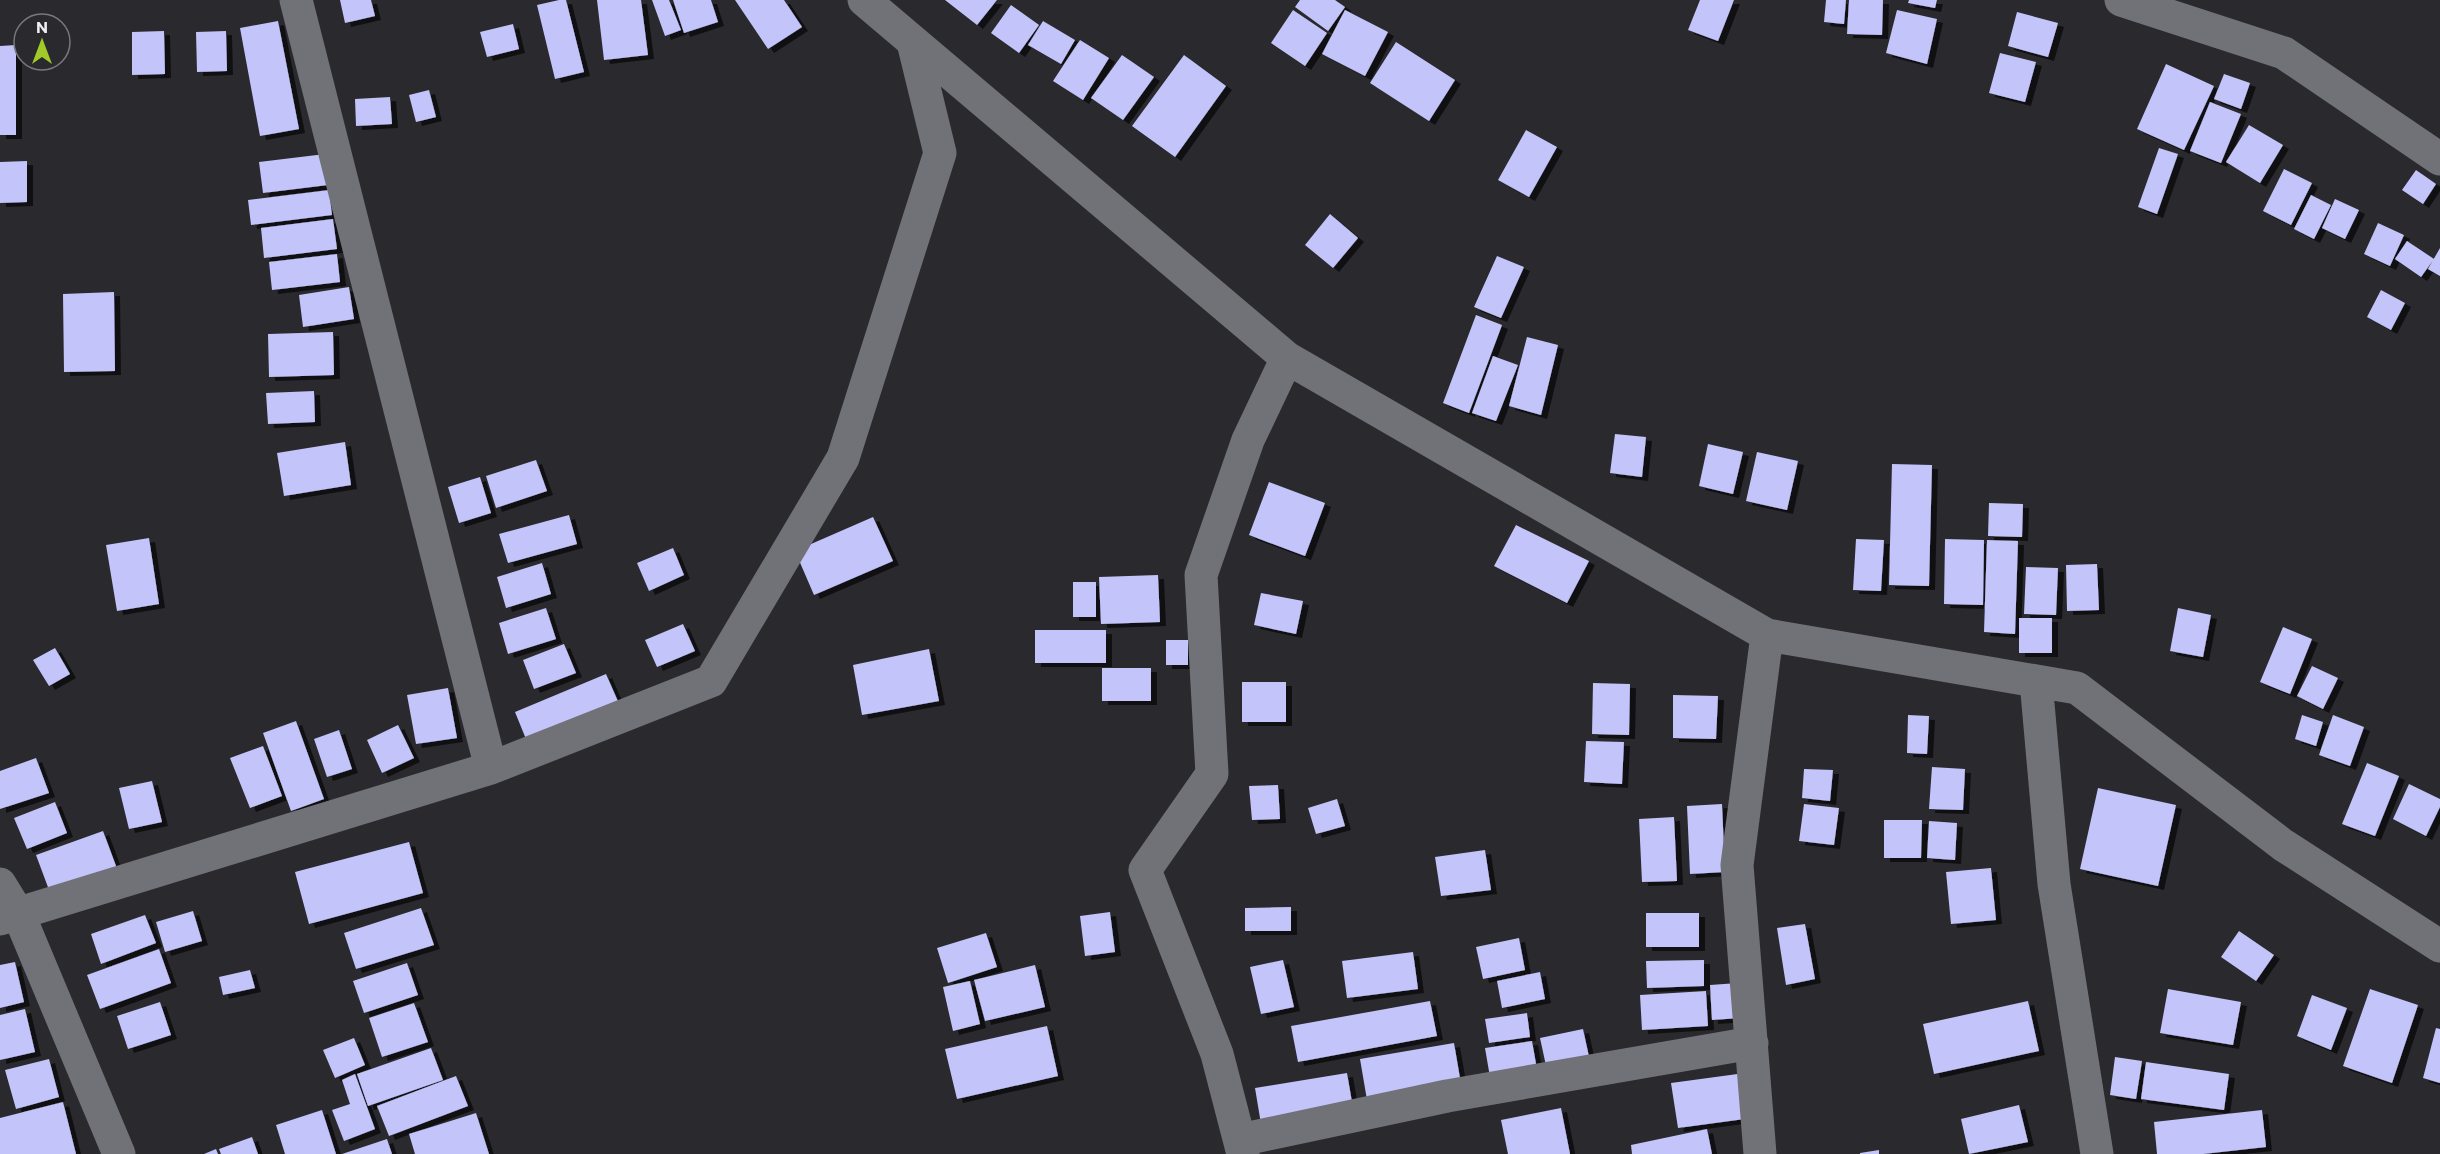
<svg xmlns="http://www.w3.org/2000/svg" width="2440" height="1154" font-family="Commissioner,sans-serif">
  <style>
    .building { fill: #c3c4f9; filter: url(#shadow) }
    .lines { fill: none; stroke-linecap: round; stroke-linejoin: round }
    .minor { stroke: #717178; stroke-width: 33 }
  </style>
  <defs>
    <filter id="shadow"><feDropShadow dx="6" dy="4" stdDeviation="0" flood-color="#0009"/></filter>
  </defs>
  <rect width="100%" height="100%" fill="#29292e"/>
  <path class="building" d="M340,0H371L375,16L345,23Z
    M559,0H566L584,72L555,79L537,5Z
    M597,0H641L648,55L604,60Z
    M652,0H669L681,30L665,36Z
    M673,0H711L718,22L684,33Z
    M735,0H784L802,27L768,49Z
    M945,0H997L977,25Z
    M1300,0H1335L1345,7L1328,31L1295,7Z
    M1700,0H1734L1718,41L1688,30Z
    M1826,0H1846L1844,24L1824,22Z
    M1849,0H1883L1882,35L1847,34Z
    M1909,0H1937L1935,8L1908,3Z
    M1011,5L1039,25L1019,53L991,33Z
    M1293,10L1327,33L1305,66L1271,43Z
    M1345,10L1388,32L1365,76L1322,54Z
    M1897,10L1937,19L1927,64L1886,53Z
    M2017,12L2058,23L2048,57L2008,46Z
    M278,21L299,129L260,136L240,28Z
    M1043,21L1075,40L1061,64L1028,45Z
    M513,24L519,49L487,57L480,32Z
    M164,31L165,74L132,75V32Z
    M226,31L227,71L197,72L196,32Z
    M1080,40L1109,58L1083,100L1053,81Z
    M1396,42L1455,80L1429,121L1370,83Z
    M16,45V135H0V46Z
    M2000,53L2036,62L2025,102L1989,93Z
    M1122,55L1154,77L1123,120L1091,98Z
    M1184,55L1226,86L1175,157L1132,126Z
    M2166,64L2214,86L2184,150L2137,129Z
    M2224,74L2250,83L2241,109L2214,99Z
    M429,90L436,117L416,122L409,95Z
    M390,97L392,124L356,126L355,99Z
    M2210,102L2241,114L2221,163L2190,151Z
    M2249,125L2283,145L2260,183L2226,162Z
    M1526,130L1557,147L1529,197L1498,180Z
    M2159,148L2178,154L2157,214L2138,207Z
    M325,154L328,185L263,193L259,162Z
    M27,161V202L0,203V162Z
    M2284,169L2312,183L2291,225L2263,211Z
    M2416,170L2436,184L2423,204L2402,190Z
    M329,190L332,215L251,225L248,200Z
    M2311,195L2331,205L2314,239L2294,229Z
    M2335,199L2359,210L2345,239L2322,228Z
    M1330,214L1358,238L1333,268L1305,245Z
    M333,219L337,249L264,258L261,228Z
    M2378,223L2404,235L2390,266L2364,254Z
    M2407,241L2434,259L2421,277L2395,259Z
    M2440,248V276L2428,269Z
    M337,254L340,282L272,290L269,262Z
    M1497,256L1524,267L1501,318L1474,307Z
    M349,287L354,319L303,327L299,295Z
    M2381,290L2405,303L2391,330L2367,317Z
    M114,292L115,371L64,372L63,294Z
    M1476,315L1502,325L1469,413L1443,403Z
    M333,332L334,375L269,377L268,334Z
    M1527,337L1558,345L1541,415L1509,406Z
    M1493,356L1518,365L1496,421L1472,413Z
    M314,391L315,422L268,424L266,393Z
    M1615,434L1646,437L1642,477L1610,473Z
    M345,442L351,485L284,496L277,453Z
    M1708,444L1743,452L1733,494L1699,486Z
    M1757,452L1798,461L1787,510L1746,501Z
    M536,460L547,491L496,508L486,476Z
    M1892,464L1932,465L1929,586L1889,585Z
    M480,477L491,513L459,523L448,487Z
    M1269,482L1325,503L1305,556L1249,535Z
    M1989,503L2023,504L2022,537L1988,536Z
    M569,515L577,544L508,563L499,534Z
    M873,517L893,561L814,595L795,551Z
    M1516,525L1589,561L1567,603L1494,566Z
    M149,538L159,604L117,611L106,545Z
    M1856,539L1884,540L1881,591L1853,590Z
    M1945,539L1984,540L1983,605L1944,604Z
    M1987,540L2018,541L2015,634L1984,632Z
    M673,548L684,575L649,591L637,563Z
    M542,563L551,594L506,608L497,577Z
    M2097,564L2099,610L2067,611L2066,565Z
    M2026,567L2058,568L2056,615L2024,614Z
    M1158,575L1160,622L1101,624L1099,577Z
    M1073,582H1096V617H1073Z
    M1261,593L1303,601L1296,634L1254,625Z
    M546,608L556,639L508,654L499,623Z
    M2178,608L2211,615L2203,657L2170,651Z
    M2019,618H2052V653H2019Z
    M683,624L695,651L657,667L645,640Z
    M2283,627L2312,639L2290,694L2260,682Z
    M1035,630H1106V663H1035Z
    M1166,640H1188V665H1166Z
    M564,644L576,673L534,689L523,660Z
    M55,648L70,674L49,686L33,660Z
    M929,649L939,701L862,715L853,665Z
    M2312,666L2338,678L2323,709L2297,696Z
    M1102,668H1151V701H1102Z
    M606,674L620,706L528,744L515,712Z
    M1242,682H1286V722H1242Z
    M1593,683L1630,684L1629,735L1592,734Z
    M448,688L457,738L416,744L407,695Z
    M1673,695L1718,696L1716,739L1673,738Z
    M1908,715L1929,716L1927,754L1907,753Z
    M2302,715L2323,722L2316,746L2295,739Z
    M2333,715L2364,727L2350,766L2319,755Z
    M296,721L324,799L291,811L263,733Z
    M398,725L414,758L382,773L367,740Z
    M339,730L352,769L327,777L314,739Z
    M1586,741L1624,742L1622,784L1584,782Z
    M263,746L282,796L250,808L230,758Z
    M36,758L49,793L0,809V771Z
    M2367,763L2399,776L2375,836L2342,824Z
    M1932,767L1965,769L1963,810L1929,809Z
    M1804,769L1833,770L1830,801L1802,798Z
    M152,781L162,822L129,829L119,788Z
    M2409,784L2440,799V807L2426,836L2393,819Z
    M1278,785L1280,819L1252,820L1249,786Z
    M2098,788L2176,805L2158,886L2080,869Z
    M1337,799L1345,826L1316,834L1308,808Z
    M55,802L67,833L27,849L14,818Z
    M1722,804L1725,872L1690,874L1687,806Z
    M1804,804L1839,808L1834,845L1799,841Z
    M1674,817L1677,881L1642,882L1639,819Z
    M1884,820H1922L1921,858H1884Z
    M1929,821L1957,823L1955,860L1927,858Z
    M103,831L119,874L52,898L36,855Z
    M409,842L423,893L309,924L295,872Z
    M1485,850L1491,890L1441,896L1435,857Z
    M1991,868L1996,920L1951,924L1946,872Z
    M1291,907V931H1245V908Z
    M421,908L434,945L356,969L344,933Z
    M193,911L202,941L165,952L156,922Z
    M1110,912L1115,952L1085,956L1080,916Z
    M1646,913H1699V947H1646Z
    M145,915L156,943L101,964L91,934Z
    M1805,924L1815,979L1786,985L1777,928Z
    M2239,931L2274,955L2256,981L2221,957Z
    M986,933L997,967L948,983L937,948Z
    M1519,938L1525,970L1483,979L1476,947Z
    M159,949L171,983L100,1009L87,975Z
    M1413,952L1418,989L1347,998L1342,961Z
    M1283,960L1294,1007L1261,1014L1250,967Z
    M1704,960V986L1647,988L1646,961Z
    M15,962L24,1002L0,1008V965Z
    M407,963L418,995L364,1013L353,981Z
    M1035,965L1045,1007L985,1021L974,980Z
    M250,970L255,988L223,995L219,977Z
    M1540,972L1545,999L1502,1008L1497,981Z
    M970,981L980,1024L953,1031L943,987Z
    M1738,983L1740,1018L1712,1020L1710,985Z
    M2168,989L2241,1002L2233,1045L2160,1033Z
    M2370,989L2418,1005L2392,1083L2343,1066Z
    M1706,991L1708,1026L1642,1030L1640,995Z
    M2312,995L2347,1008L2331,1050L2297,1036Z
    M1430,1001L1437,1036L1298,1062L1291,1026Z
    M2028,1001L2039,1051L1934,1074L1923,1024Z
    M160,1002L171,1035L128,1049L117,1016Z
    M414,1003L428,1042L382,1057L369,1018Z
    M25,1009L35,1052L0,1060V1015Z
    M1527,1013L1530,1037L1489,1043L1485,1019Z
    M1047,1026L1058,1076L957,1099L945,1049Z
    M2436,1028L2440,1029V1083L2423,1078Z
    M1583,1029L1591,1066L1548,1075L1540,1038Z
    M354,1038L365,1065L335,1078L323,1050Z
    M1532,1041L1538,1075L1491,1083L1485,1048Z
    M1454,1043L1461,1084L1367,1100L1360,1059Z
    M431,1048L443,1080L368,1106L357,1074Z
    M2115,1057L2142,1061L2136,1099L2110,1095Z
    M49,1059L59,1097L16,1109L5,1070Z
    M2146,1062L2229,1074L2224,1110L2141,1099Z
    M1347,1073L1353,1108L1261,1124L1255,1088Z
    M1745,1073L1752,1118L1678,1128L1671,1083Z
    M355,1074L375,1129L344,1141L332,1110L350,1104L342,1080Z
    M456,1076L468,1106L389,1136L377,1106Z
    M63,1102L76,1154H0V1118Z
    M2019,1105L2028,1142L1969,1154L1961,1119Z
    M1561,1108L1570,1154H1508L1501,1120Z
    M322,1110L336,1154H285L276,1125Z
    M2262,1110L2266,1147L2203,1154H2157L2154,1122Z
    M476,1113L489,1154H415L409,1134Z
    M1707,1129L1712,1154H1632L1631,1145Z
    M252,1137L258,1154H221L219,1149Z
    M387,1139L392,1154H342Z
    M216,1149L218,1154H204Z
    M1879,1150V1154H1860V1153Z"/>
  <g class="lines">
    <path class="minor" d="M864,0L1287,358L1767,635L2077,688L2283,845L2440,946
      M2121,0L2284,53L2440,159
      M2036,681L2054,884L2097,1154
      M491,768L711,681L843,458L940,153L913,42
      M0,884L19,915L119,1154
      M0,919L491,768L296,0
      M1240,1140L1447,1096L1752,1043
      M1243,1154L1217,1054L1145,870L1212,774L1201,575L1248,440L1287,358
      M1760,1154L1737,865L1767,635"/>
  </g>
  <g transform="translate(42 42)"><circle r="28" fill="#29292e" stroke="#78787d" stroke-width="1.5"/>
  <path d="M0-4.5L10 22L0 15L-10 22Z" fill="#a1c92a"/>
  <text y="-9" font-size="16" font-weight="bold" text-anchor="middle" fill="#efeff3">N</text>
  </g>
</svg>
